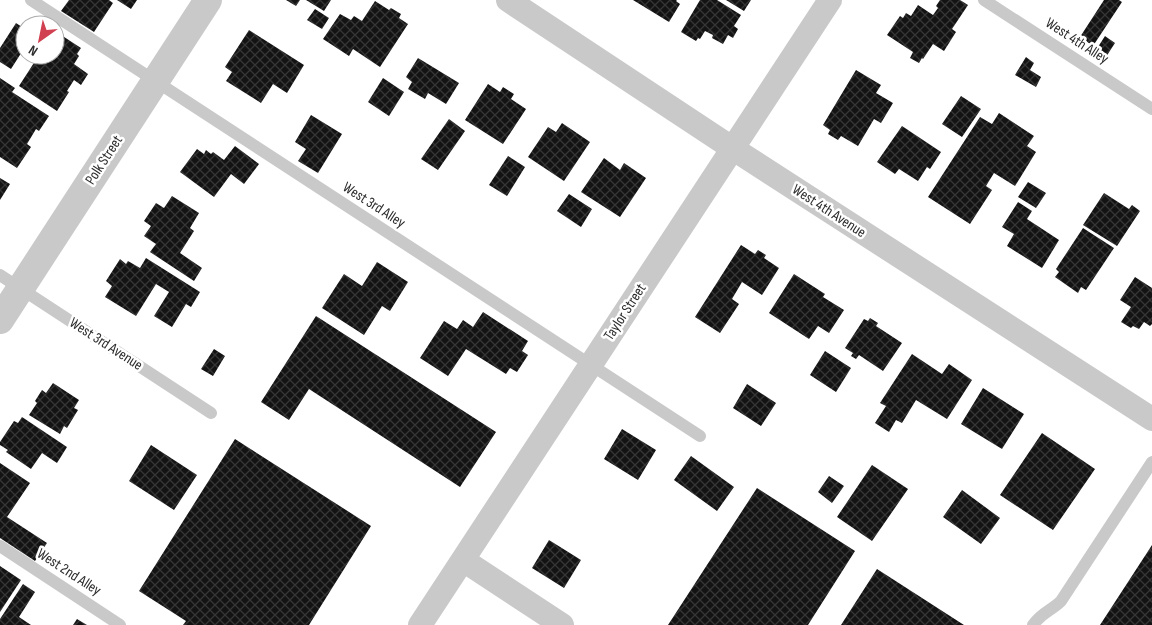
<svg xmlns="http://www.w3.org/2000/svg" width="1152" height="625" font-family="'Sofia Sans Condensed',sans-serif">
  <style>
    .building { fill: url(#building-cross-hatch) }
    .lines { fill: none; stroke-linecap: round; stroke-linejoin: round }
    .service { stroke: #c9c9c9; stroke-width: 12 }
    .minor { stroke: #c9c9c9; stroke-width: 24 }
    .tertiary { stroke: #c9c9c9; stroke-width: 28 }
    .labels { text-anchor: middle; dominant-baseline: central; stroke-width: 5; stroke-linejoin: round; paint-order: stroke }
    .street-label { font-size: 15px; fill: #2c2c2c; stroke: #fff }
  </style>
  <defs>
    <pattern id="building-cross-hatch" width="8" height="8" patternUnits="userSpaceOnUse" patternTransform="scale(1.25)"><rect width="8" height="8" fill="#131313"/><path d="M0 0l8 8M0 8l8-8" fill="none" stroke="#363636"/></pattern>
  </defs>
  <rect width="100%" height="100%" fill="#fff"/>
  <path class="building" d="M69,0H109L113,3L94,32L61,11Z
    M117,0H137L131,9Z
    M286,0H300L296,6Z
    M306,0H331L324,11Z
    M633,0H677L676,1L680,4L669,22Z
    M700,0H717L741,15L734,26L738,29L733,38L728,35L723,44L712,38L713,35L705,31L700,39L698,38L696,41L681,32Z
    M726,0H751L744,11Z
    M940,0H960L968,5L952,29L956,32L944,51L933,44L923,59L922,58L919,63L910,58L913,52L887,35L900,16L903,18L906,13L911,16L918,5L933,15L938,8L936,6Z
    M1104,0H1119L1122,2L1093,46L1080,37Z
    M375,1L389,10L391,8L401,14L399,18L408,24L380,67L353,49L349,56L323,39L340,14L351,20L354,16L362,21Z
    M315,9L329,18L322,29L307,20Z
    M16,23L25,29V47L11,69L0,62V48Z
    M249,30L304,65L287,93L273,84L261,103L226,81L232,72L225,67Z
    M58,33L81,48L77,54L79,56L74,64L88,74L81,85L74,80L67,91L69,92L57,111L19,86L39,55H55V39Z
    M1105,36L1115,43L1106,57L1096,50Z
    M1026,57L1034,63L1030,70L1041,77L1036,87L1015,75Z
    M418,58L459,83L446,104L428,93L425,99L408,89L412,82L406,77Z
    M856,70L881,85L876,93L893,103L881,123L874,119L858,146L841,136L838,140L828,134L830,130L823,125Z
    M0,78L15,88L12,92L49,116L39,131L36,129L27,144L31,147L17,168L0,157Z
    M383,78L404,92L389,116L368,102Z
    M488,84L500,92L503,87L514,94L511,99L526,109L503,144L465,120Z
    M961,96L981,109L962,137L942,124Z
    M999,113L1034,136L1027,146L1036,152L1015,186L994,173L986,186L992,190L970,224L928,197L980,117L992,124Z
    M311,115L342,134L318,173L298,161L306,149L295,142Z
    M449,119L465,131L438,170L421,159Z
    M562,123L590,142L564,181L528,157L548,127L556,132Z
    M902,126L941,152L930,169L927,167L918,181L899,169L895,174L877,162Z
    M235,146L259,164L244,184L231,174L214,197L180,172L197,149L204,154L206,150L211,154L213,152L224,160Z
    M508,156L525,167L507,196L489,185Z
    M604,158L620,170L624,163L646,178L620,217L581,192Z
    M0,178L10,184L0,200Z
    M1028,182L1046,193L1036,208L1018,197Z
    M1104,193L1129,209L1132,205L1140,211L1117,246L1083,225Z
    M569,194L592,209L581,227L557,211Z
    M172,196L199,213L190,228L194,231L180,253L202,268L194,281L150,252L156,244L144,236L151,226L144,221L156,203L164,208Z
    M1018,202L1032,211L1027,219L1059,240L1042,268L1007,246L1014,234L1002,227Z
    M1083,228L1114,248L1086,290L1081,287L1078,293L1055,277L1059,272L1056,269Z
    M741,245L755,254L758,250L766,255L764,258L779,268L762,295L742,282L732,299L739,304L720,333L695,317Z
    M146,258L200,292L191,307L186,304L172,327L154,316L169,292L156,284L136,316L105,297L112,286L106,281L120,259L126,264L128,261L140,268Z
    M377,262L408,282L390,311L382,306L364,335L322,308L344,274L362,286Z
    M794,274L825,294L823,297L844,310L829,333L818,326L809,339L769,313Z
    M1135,277L1152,288V324L1150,326L1144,322L1139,329L1133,326L1131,328L1121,322L1131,307L1120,300Z
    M483,312L528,341L522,351L528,355L517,372L510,368L506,374L466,349L448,376L420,358L444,321L457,329L463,320L473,327Z
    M316,316L496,432L460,487L309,389L289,420L261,402Z
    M870,318L878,323L876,326L902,343L883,371L859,355L856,359L851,356L853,353L845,348L864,319L868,321Z
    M214,349L225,356L213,376L201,369Z
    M825,351L851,368L836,392L810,375Z
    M912,354L942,374L949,364L972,380L947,419L916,400L902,423L896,420L889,432L875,423L886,406L880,403Z
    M53,383L79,400L74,408L78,410L67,428L64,426L60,434L29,415L37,403L35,401L42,390L46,393Z
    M747,384L776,403L761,426L733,408Z
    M983,388L1024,414L1002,449L961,424Z
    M22,417L67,447L57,463L42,453L31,469L6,452L8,450L0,445V442L14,421L18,423Z
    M622,429L656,450L638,480L604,459Z
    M1042,433L1095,469L1053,530L1000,495Z
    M235,439L371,526L309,625H183L186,621L139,591Z
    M151,445L197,475L174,510L129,481Z
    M691,456L734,487L717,511L674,480Z
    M0,463L30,483L7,517L47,543L35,561L0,538Z
    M872,465L908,489L872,541L837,517Z
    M829,476L844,486L832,503L818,492Z
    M757,488L855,551L808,625H668Z
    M962,490L1000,518L981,544L943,517Z
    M549,540L581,560L564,588L532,568Z
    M1152,545V625H1100Z
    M0,566L21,580L0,612Z
    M877,569L964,625H841Z
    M23,584L35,592L19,617L31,625H0V619Z
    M77,619L87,625H73Z"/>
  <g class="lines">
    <path class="service" d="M31,0L700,436
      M984,0L1152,109
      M0,275L211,413
      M0,546L120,625
      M1033,625C1042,612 1051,611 1061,601L1152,462"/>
    <path class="minor" d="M508,0L732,148L1152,419
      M463,560L562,625
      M420,625L830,0"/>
    <path class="tertiary" d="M0,320L208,0"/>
  </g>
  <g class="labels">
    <g class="street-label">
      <text transform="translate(1077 41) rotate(33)">West 4th Alley</text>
      <text transform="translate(104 160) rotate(-57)">Polk Street</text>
      <text transform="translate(374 205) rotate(33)">West 3rd Alley</text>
      <text transform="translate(829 211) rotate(33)">West 4th Avenue</text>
      <text transform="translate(625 312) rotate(-57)">Taylor Street</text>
      <text transform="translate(106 344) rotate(33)">West 3rd Avenue</text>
      <text transform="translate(69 572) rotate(33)">West 2nd Alley</text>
    </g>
  </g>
  <g transform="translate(40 40) rotate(213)"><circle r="24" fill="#ffffff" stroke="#ababab"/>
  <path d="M0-4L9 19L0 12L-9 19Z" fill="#d04051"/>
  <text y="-8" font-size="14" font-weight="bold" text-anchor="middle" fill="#2c2c2c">N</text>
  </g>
</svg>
